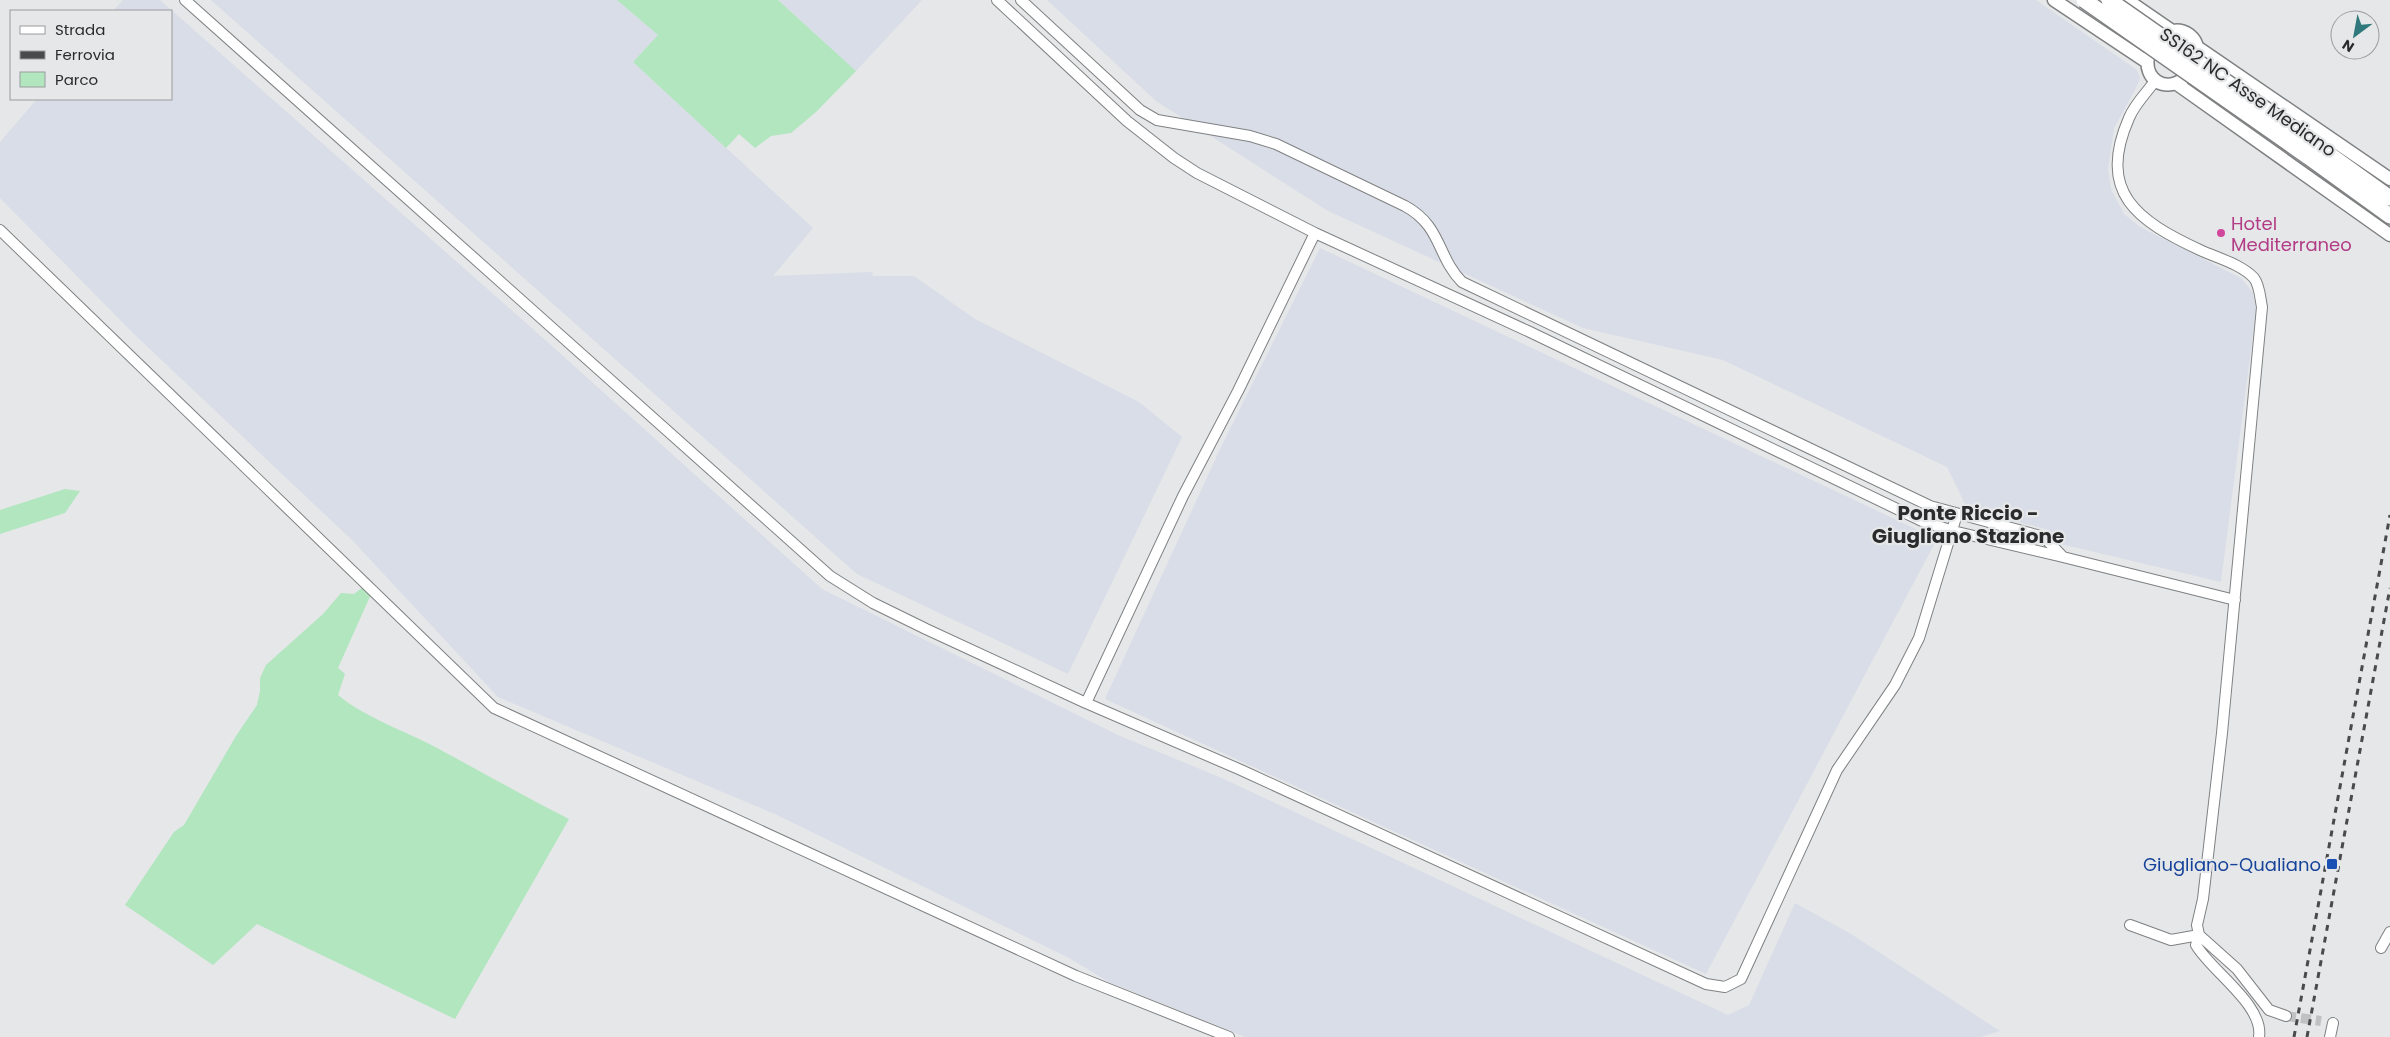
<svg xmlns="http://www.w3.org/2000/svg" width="2390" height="1037" font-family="Poppins,sans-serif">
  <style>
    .built { fill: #d9dde7 }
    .green { fill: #b1e6be }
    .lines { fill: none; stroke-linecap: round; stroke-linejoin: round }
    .minor-tunnel { stroke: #c0c1c3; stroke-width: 10; stroke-dasharray: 10 5; stroke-linecap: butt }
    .minor-casing { stroke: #7f8082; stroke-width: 12 }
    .major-casing { stroke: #7f8082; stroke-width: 15 }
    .highway-casing { stroke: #7f8082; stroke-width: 18 }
    .minor { stroke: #fff; stroke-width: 10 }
    .major { stroke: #fff; stroke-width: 12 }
    .highway { stroke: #fff; stroke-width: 15 }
    .rail { stroke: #494a4b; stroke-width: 3; stroke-dasharray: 6 6; stroke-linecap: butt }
    .highway-bridge-casing { stroke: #7f8082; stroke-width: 18; stroke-linecap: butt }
    .highway-bridge { stroke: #fff; stroke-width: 15 }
    .hotel-dot { fill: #d1479c; stroke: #e5e7e9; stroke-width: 2 }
    .transit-dot { fill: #1a4fb4; stroke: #e5e7e9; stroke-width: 2 }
    .labels { text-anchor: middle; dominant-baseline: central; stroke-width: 4.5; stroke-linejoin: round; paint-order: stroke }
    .street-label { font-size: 18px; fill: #2b2b2c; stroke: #e5e7e9 }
    .hotel-label { font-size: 18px; fill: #b23c85; stroke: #e5e7e9; text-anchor: start }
    .transit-label { font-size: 18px; fill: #164399; stroke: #e5e7e9; text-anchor: end }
    .quarter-label { font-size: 20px; font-weight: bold; fill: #2b2b2c; stroke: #e5e7e9 }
  </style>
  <rect width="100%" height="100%" fill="#e5e7e9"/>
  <path class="built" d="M123,0H160L543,338L822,589L1118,735L1224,779L1728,1015L1749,1005L1795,903L1851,934L2000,1031L1980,1037H1245L1109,982L1069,958L777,815L498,697L353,541L135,335L0,198V142L37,99H171V11H113Z
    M211,0H617L658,35L633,62L813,228L773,276L872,272L873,276H914L975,319L1139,402L1182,437L1068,674L857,574Z
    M778,0H922L856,71Z
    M1047,0H2036L2137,70L2140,78L2136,88L2114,128L2108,169L2111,189L2124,214L2140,227L2241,278L2253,293L2256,310L2221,582L2061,544L2046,529L1968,510L1947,467L1723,360L1583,328L1328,211L1156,101Z
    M1320,248L1937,539L1706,974L1105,699L1221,447Z"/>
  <path class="green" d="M617,0H778L856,71L816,112L791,133L771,136L755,148L739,134L726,148L633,62L658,35Z
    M65,489L80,491L65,513L0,534V510Z
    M363,587L372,592L338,668L345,674L338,695C366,718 403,730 435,747C480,771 524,796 569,819L455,1019L257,924L213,965L125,905L174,832L184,825L236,736L257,705L260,691V678L266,665L323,614L341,593L354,594Z"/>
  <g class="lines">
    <path class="minor-tunnel" d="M2286,1016L2321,1021"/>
    <g class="minor-casing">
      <path id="minor" d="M185,0L830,576L873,603L926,629L1086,703L1241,770L1706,984L1725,987L1741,979L1837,770L1895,685L1919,638L1957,514
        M997,0L1127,121L1174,158L1197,173L1315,233L1530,332L1922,521L1953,531L2063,557L2044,537L1930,506L1462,282C1437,257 1442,226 1405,206L1276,144L1250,136L1157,120L1140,110L1021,0
        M2155,81C2147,92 2134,105 2129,118C2096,193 2138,221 2200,250C2217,258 2241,264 2254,278C2260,286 2260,298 2262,307L2222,733L2203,899L2197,925L2199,935L2196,945C2211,971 2264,1005 2259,1037
        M0,230L494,708L1076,976L1229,1037
        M2063,557L2235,600
        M1086,703L1183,496L1238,391L1315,233
        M2130,925L2171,940L2199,935L2237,969L2269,1010L2286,1016
        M2381,948L2390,932
        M2330,1037L2333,1023"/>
    </g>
    <g class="major-casing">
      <path id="major" d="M2054,0L2147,62
        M2127,0L2172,31
        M2166,33C2183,26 2198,36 2198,55
        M2197,47L2390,179
        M2148,57C2144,79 2164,92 2182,80
        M2177,84L2390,235"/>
    </g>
    <g class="highway-casing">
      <path id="highway" d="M2315,144L2390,198
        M2307,156L2390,216"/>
    </g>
    <use href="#minor" class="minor"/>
    <use href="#major" class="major"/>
    <use href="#highway" class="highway"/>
    <path class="rail" d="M2294,1037L2390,515
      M2307,1037L2390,588"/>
    <g class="highway-bridge-casing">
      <path id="highway-bridge" d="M2084,0L2307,156
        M2109,0L2315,144"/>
    </g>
    <use href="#highway-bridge" class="highway-bridge"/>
  </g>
  <circle class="hotel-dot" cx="2221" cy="233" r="5"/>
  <rect class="transit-dot" x="2326" y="858" width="12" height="12" rx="2.5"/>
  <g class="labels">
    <g class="street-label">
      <text transform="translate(2248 92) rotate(35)">SS162 NC Asse Mediano</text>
    </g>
    <g class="hotel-label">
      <text x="2231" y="223">Hotel<tspan x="2231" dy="21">Mediterraneo</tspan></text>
    </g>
    <g class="transit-label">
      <text x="2321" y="864">Giugliano-Qualiano</text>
    </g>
    <g class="quarter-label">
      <text x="1968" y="513">Ponte Riccio -<tspan x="1968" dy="23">Giugliano Stazione</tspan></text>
    </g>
  </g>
  <rect x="10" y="10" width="162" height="90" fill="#e5e7e9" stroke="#9b9c9d"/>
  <rect x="20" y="26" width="25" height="8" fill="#ffffff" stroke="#9b9c9d"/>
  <text x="55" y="35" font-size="15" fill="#2b2b2c">Strada</text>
  <rect x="20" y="51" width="25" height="8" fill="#494a4b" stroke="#9b9c9d"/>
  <text x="55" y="60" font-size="15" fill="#2b2b2c">Ferrovia</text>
  <rect x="20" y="72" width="25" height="15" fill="#b1e6be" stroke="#9b9c9d"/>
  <text x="55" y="85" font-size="15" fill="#2b2b2c">Parco</text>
  <g transform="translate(2355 35) rotate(212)"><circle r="24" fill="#e5e7e9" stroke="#9b9c9d"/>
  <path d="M0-4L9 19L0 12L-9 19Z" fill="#2f787c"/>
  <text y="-8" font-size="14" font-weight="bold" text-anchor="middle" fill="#2b2b2c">N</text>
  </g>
</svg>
